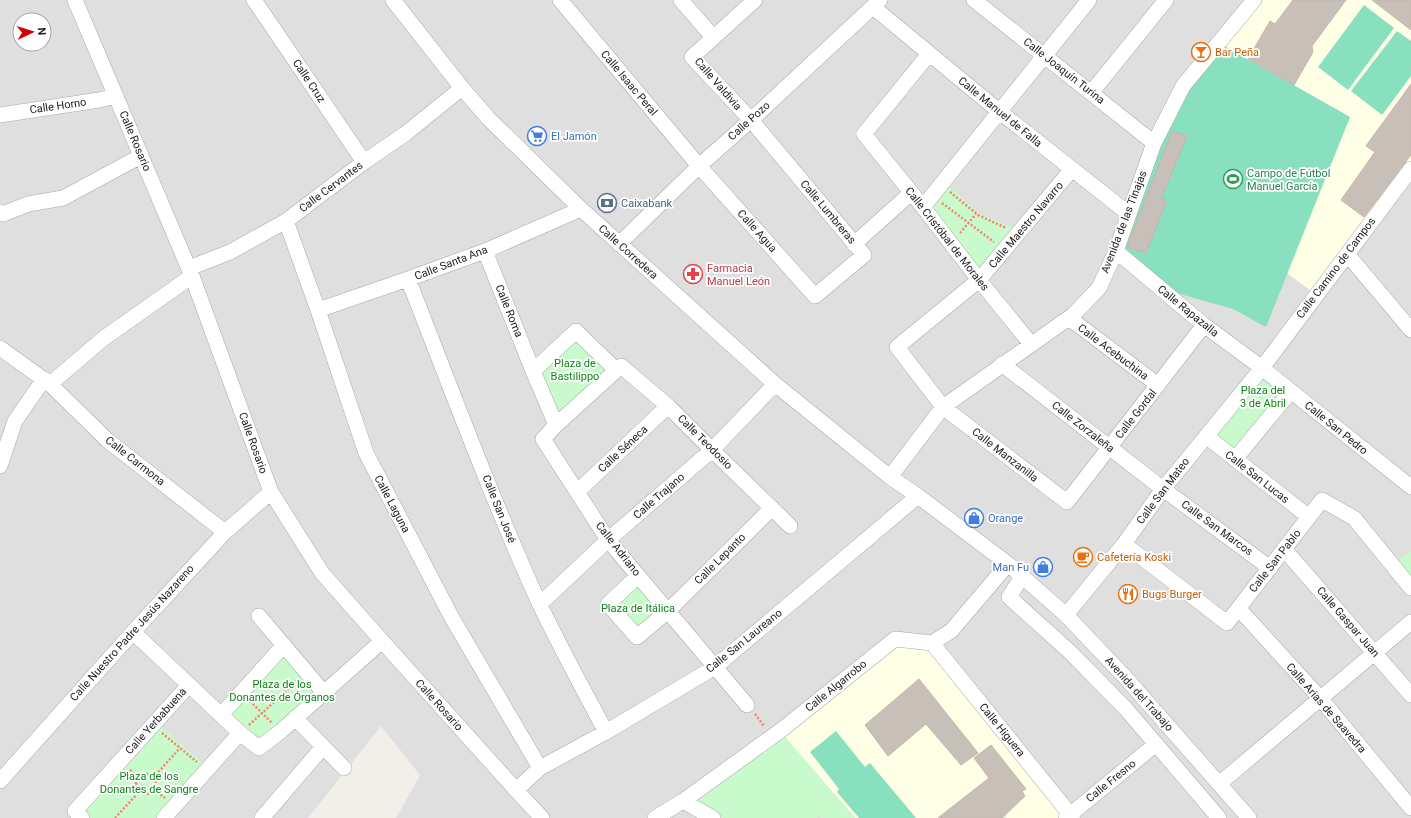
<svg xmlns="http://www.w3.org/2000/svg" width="1411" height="818" font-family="Roboto,sans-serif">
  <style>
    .residential { fill: #e0dfdf; fill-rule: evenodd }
    .education { fill: #ffffe5 }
    .park { fill: #c8facc }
    .pitch { fill: #88e0be }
    .building { fill: #c7bfb8; stroke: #c4b6ab }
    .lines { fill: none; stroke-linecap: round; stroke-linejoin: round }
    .minor-casing { stroke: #a9a9a9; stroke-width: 16 }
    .path { stroke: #fa8072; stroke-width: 2.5; stroke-dasharray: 2 2; stroke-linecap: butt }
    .minor { stroke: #fff; stroke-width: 15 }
    .labels { text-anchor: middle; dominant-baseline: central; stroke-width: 3.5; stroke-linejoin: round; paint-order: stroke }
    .food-label { font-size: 11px; fill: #c56008; stroke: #fff; text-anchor: start }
    .street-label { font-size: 11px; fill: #222; stroke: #fff }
    .shop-label { font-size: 11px; fill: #366cbe; stroke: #fff; text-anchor: start }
    .leisure-label { font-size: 11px; fill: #27864d; stroke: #fff; text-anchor: start }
    .service-label { font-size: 11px; fill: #4e5e75; stroke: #fff; text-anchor: start }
    .health-label { font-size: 11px; fill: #be3a42; stroke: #fff; text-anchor: start }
    .park-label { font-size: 11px; fill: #0c8416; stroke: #fff }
  </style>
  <rect width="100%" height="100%" fill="#f2efe9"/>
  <path class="residential" d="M0,0H1411V818H396L420,775L381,726L308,818H0ZM20,20H44V44H20Z"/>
  <path class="education" d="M1254,0H1411V170L1316,295L1287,273L1350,117L1219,43Z
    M895,639L932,643L1066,818H1006L979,786L938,818H855L780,731Z"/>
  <path class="park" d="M943,182L979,213L1020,231L979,280L923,207Z
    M576,331L616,370L556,425L533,371Z
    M1262,368L1291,391L1235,459L1206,436Z
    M1411,551V588L1393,566Z
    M638,576L668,611L637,637L608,604Z
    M284,645L324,693L259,748L221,715Z
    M155,722L209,768L164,818H82L75,811Z
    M780,731L855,818H821L818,816L817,818H713L683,801Z"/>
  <path class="pitch" d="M1364,5L1394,28L1348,90L1318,67Z
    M1397,31L1411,41V76L1382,115L1351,91Z
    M1219,43L1350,117L1266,327L1233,309L1159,288L1116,251L1154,143Z
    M836,731L865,767L870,763L916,818H859L837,792L839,789L810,752Z"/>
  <path class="building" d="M1293,0H1346L1312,46L1313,52L1294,85L1248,59L1270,21L1275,24Z
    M1372,0H1411V30Z
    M1411,84V155L1364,217L1341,200L1375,152L1366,146Z
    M1172,131L1187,136L1161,199L1167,200L1146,253L1127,247Z
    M919,679L978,753L961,765L926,724L888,756L865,725Z
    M991,745L1026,789L1022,791L1025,796L1002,818H938L989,778L974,758Z"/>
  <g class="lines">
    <g class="minor-casing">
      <path id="minor" d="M75,0L192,276L271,492L322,573L382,641L516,790L542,818
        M254,0L364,162
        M393,0L462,88L489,119L581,209L775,384L890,477L918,496L1008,564L1066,615L1125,677L1249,818
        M560,0L699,166L815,296L864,255L751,120L692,57L755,0
        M681,0L713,37
        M974,0L1154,143
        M873,7L1000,112L1129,214
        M929,54L864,134L923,207L979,280L1031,344
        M1091,93L1166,0
        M0,115L99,100L116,96
        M1072,169L979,280L897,347L943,407L1067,502L1204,325
        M923,207L1089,0
        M0,212L3,214L28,204L63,198L141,156
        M286,221L318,310L366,453L452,618L540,768
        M619,244L699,166L751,120L880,0
        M854,244L911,193
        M485,251L533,371
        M1116,251L1204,325L1262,368L1411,487
        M1347,254L1411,330
        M189,268L230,252L286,221L364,162L405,134L462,88
        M408,279C451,388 491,497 539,603C560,647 583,689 606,732
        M318,310L408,279L485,251L581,209
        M1069,318L1158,385
        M0,348L50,384L107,440L225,532
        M1002,364L1163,489L1270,568
        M616,370L576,331L533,371L556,425L621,366L668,406L712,450L790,526
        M50,384L104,338L192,276
        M556,425L543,439L608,540L747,705
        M1206,436L1309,517
        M1235,459L1291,391
        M0,466L15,421L44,379
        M890,477L943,407L1073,315L1099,288L1116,251L1154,143L1183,86L1254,0
        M577,492L668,406
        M1124,544L1227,623L1322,500L1354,518L1411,588
        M1284,549L1411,695
        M638,576L608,604L637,637L668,611L772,508
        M1022,577L1009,597L1069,651L1126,709L1219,818
        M540,604L608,540L712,450L775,384
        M1239,609L1321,699L1411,808
        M1066,615L1124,544L1163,489L1262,368L1411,169
        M259,616L324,693
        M133,632L240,733L259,748L281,731L382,641
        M932,643L1073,818
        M221,715L284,645
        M295,718L344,768
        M0,781L133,632L225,532L271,492
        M1219,784L1411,622
        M516,790L540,768L606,732L715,667L918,496
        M683,801L713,818
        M82,818L75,811L189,685
        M164,818L240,733
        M262,818L323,747
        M655,818L683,801L780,731L895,639L932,643L951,631L1008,564
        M1066,818L1156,744"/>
    </g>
    <path class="path" d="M950,192L978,215L1006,228
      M942,203L994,242
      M960,233L976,214
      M250,701L272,723
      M755,714L764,726
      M249,725L297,681
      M162,733L197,762
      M130,770L139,777
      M136 784a10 10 0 1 1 20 0a10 10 0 1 1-20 0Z
      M153,778L180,748
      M154,790L165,798
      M115,818L139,792"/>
    <use href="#minor" class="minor"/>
  </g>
  <defs>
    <g id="bar-ring" transform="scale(1)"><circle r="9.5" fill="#fff" stroke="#e8710a" stroke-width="1.5"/><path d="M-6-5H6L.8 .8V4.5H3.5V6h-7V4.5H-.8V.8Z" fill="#e8710a"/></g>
    <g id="supermarket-ring" transform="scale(1)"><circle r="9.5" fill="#fff" stroke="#3f7fe0" stroke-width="1.5"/><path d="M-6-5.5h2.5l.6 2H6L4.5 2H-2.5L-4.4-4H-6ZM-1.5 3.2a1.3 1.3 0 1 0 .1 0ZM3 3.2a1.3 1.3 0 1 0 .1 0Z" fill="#3f7fe0"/></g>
    <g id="stadium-ring" transform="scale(1)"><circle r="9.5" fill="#fff" stroke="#2e9e5b" stroke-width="1.5"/><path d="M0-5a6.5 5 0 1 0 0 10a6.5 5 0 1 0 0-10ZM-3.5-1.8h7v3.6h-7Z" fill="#2e9e5b"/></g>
    <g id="bank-ring" transform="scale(1)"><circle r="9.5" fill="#fff" stroke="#5c6f8a" stroke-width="1.5"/><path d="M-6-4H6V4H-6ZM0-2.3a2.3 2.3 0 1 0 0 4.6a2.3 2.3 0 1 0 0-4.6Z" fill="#5c6f8a"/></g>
    <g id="pharmacy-ring" transform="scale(1)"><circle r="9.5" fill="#fff" stroke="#e0444e" stroke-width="1.5"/><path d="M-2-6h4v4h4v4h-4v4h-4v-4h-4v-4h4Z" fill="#e0444e"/></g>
    <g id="shop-ring" transform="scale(1)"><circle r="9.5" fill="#fff" stroke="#3f7fe0" stroke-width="1.5"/><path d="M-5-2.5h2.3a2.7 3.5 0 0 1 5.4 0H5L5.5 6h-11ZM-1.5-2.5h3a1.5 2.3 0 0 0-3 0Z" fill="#3f7fe0"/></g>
    <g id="cafe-ring" transform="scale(1)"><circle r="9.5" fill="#fff" stroke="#e8710a" stroke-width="1.5"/><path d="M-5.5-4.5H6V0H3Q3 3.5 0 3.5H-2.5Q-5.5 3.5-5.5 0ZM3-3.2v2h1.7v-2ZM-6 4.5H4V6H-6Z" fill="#e8710a"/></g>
    <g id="restaurant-ring" transform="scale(1)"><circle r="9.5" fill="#fff" stroke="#e8710a" stroke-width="1.5"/><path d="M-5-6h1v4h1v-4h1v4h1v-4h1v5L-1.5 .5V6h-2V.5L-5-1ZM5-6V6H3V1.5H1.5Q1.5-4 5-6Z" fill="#e8710a"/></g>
  </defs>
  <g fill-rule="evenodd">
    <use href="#bar-ring" x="1201" y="52"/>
    <use href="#supermarket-ring" x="537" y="136"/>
    <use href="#stadium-ring" x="1233" y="179"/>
    <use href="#bank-ring" x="607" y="203"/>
    <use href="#pharmacy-ring" x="693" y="274"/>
    <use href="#shop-ring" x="974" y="518"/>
    <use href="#cafe-ring" x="1083" y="557"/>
    <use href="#shop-ring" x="1043" y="567"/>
    <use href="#restaurant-ring" x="1128" y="594"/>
  </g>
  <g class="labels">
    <g class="food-label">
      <text x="1215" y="52">Bar Peña</text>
      <text x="1097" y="557">Cafetería Koski</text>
      <text x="1142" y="594">Bugs Burger</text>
    </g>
    <g class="street-label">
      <text transform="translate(1064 71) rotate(38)">Calle Joaquín Turina</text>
      <text transform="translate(309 81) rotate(56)">Calle Cruz</text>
      <text transform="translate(629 83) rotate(50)">Calle Isaac Peral</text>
      <text transform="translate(718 84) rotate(49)">Calle Valdivia</text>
      <text transform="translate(58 106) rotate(-8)">Calle Horno</text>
      <text transform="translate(1000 112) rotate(39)">Calle Manuel de Falla</text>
      <text transform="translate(749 121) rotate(-42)">Calle Pozo</text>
      <text transform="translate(135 141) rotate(67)">Calle Rosario</text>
      <text transform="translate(331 187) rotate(-37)">Calle Cervantes</text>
      <text transform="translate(828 212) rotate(50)">Calle Lumbreras</text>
      <text transform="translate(1124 222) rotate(-69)">Avenida de las Tinajas</text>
      <text transform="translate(1026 225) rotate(-50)">Calle Maestro Navarro</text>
      <text transform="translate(757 231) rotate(48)">Calle Agua</text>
      <text transform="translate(947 239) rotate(52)">Calle Cristóbal de Morales</text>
      <text transform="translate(628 252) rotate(42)">Calle Corredera</text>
      <text transform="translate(451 263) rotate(-21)">Calle Santa Ana</text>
      <text transform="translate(1336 268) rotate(-53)">Calle Camino de Campos</text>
      <text transform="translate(509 311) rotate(68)">Calle Roma</text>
      <text transform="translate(1188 311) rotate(39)">Calle Rapazalla</text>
      <text transform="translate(1113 352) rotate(37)">Calle Acebuchina</text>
      <text transform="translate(1136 414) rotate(-52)">Calle Gordal</text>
      <text transform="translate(1083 427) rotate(38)">Calle Zorzaleña</text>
      <text transform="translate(1336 428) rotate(39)">Calle San Pedro</text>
      <text transform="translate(705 442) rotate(45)">Calle Teodosio</text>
      <text transform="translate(253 443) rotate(70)">Calle Rosario</text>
      <text transform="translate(623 449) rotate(-43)">Calle Séneca</text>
      <text transform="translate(1005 455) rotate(38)">Calle Manzanilla</text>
      <text transform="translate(135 461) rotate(38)">Calle Carmona</text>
      <text transform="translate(1257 477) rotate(38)">Calle San Lucas</text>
      <text transform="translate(1163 491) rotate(-53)">Calle San Mateo</text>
      <text transform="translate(659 496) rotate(-41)">Calle Trajano</text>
      <text transform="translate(392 504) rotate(62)">Calle Laguna</text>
      <text transform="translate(499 509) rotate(68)">Calle San José</text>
      <text transform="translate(1217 528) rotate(36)">Calle San Marcos</text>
      <text transform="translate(618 549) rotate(52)">Calle Adriano</text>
      <text transform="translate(720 559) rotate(-45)">Calle Lepanto</text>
      <text transform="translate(1275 561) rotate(-52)">Calle San Pablo</text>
      <text transform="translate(1348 622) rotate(49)">Calle Gaspar Juan</text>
      <text transform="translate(132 633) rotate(-48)">Calle Nuestro Padre Jesús Nazareno</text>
      <text transform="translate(744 641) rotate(-39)">Calle San Laureano</text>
      <text transform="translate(836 686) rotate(-39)">Calle Algarrobo</text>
      <text transform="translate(1139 694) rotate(48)">Avenida del Trabajo</text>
      <text transform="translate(439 705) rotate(48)">Calle Rosario</text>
      <text transform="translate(1326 708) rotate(49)">Calle Arias de Saavedra</text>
      <text transform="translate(156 721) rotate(-48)">Calle Yerbabuena</text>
      <text transform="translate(1002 730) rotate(51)">Calle Higuera</text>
      <text transform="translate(1111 781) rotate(-39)">Calle Fresno</text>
    </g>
    <g class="shop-label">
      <text x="551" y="136">El Jamón</text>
      <text x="988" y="518">Orange</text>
      <text x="1029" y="567" text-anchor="end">Man Fu</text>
    </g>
    <g class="leisure-label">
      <text x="1247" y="173">Campo de Fútbol<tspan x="1247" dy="13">Manuel García</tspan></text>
    </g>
    <g class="service-label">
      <text x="621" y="203">Caixabank</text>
    </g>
    <g class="health-label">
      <text x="707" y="268">Farmacia<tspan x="707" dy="13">Manuel León</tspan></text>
    </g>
    <g class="park-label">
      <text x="575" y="363">Plaza de<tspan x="575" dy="13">Bastilippo</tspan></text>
      <text x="1263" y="390">Plaza del<tspan x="1263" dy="13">3 de Abril</tspan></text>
      <text x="638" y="608">Plaza de Itálica</text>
      <text x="282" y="684">Plaza de los<tspan x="282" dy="13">Donantes de Órganos</tspan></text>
      <text x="149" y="776">Plaza de los<tspan x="149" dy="13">Donantes de Sangre</tspan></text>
    </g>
  </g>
  <g transform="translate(32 32) rotate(86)"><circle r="19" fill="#ffffff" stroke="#a7a7a7"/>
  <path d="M0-3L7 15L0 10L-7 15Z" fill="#d40000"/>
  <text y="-6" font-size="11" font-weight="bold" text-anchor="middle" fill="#222222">N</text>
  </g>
</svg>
